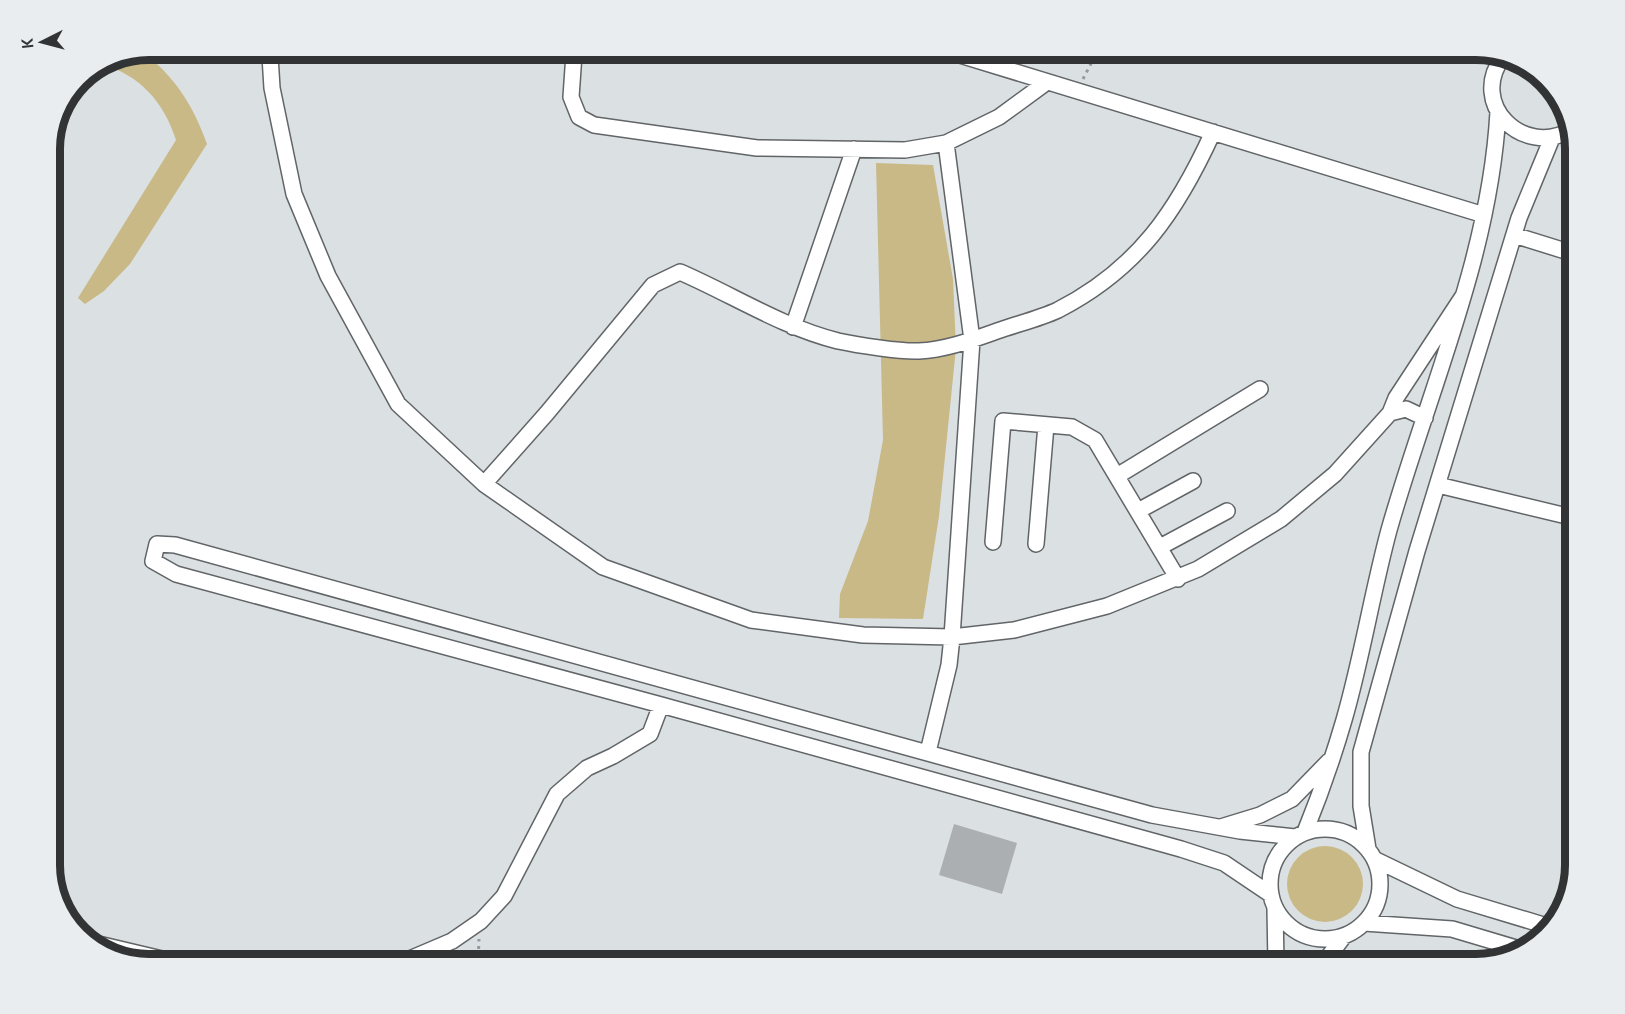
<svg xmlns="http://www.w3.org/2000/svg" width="1625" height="1014" font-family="Cabin,sans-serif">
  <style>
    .green { fill: #c9b987 }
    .building { fill: #abafb2 }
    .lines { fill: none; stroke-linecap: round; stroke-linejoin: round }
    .minor-casing { stroke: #616568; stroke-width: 18 }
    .path { stroke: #96999c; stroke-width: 3; stroke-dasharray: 3 4.5; stroke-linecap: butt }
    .minor { stroke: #fff; stroke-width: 15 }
    .rim { fill: none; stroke: #313334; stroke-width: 8 }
  </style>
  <rect width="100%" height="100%" fill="#dbe0e3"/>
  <path class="green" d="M111,57H149C178,81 195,110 207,144L130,264L104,291L85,304L78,298L176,140C164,102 140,75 101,64Z
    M876,163L933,165L953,279L956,348L939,516L923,619L839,618L840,594L868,521L883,440Z
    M1287 884a38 38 0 1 1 76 0a38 38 0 1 1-76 0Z"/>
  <path class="building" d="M954,824L1017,843L1002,894L939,875Z"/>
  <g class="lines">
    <g class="minor-casing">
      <path id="minor" d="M950,52L1484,215
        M574,54L571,97L579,117L594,125L757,148L905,150L946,143L999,117L1047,82
        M270,56L272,88L294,194L328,276L398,404L484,484L603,567L751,620L863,635L952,637L1014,630L1107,606L1198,569L1281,519L1335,474L1390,413L1396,398L1463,296
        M1503,57C1468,103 1522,158 1571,130
        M1514,235L1575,254
        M793,327L854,149
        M1390,413L1406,409L1425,418
        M1117,476L1260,389
        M484,484L547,413L653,285L680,272C733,295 782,327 838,341C857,345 901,352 919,351C947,350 977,338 1003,329C1021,323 1041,318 1058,310C1138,269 1177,211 1213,132
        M1438,485L1575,518
        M1138,511L1193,481
        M993,542L1003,421L1072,427L1095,440L1178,579
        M1036,544L1046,425
        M1160,547L1227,511
        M928,752L949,665L952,637L972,340L946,143
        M1224,826L1260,815L1292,799L1329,761
        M1270 884a55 55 0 1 1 110 0a55 55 0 1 1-110 0Z
        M1305,832C1320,795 1333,758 1344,720C1362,658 1372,593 1389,530C1428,392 1490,257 1498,112
        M1368,849L1361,806V752L1417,551L1519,218L1552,138
        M1374,859L1457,899L1550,927
        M1270,894L1224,863L1181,849L661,705L176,574L153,561L157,544L175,545L1152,815L1240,831L1295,837
        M1275,909L1276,964
        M1364,923L1452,929L1526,951
        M90,942L183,964
        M398,964L452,941L481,921L504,896L557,794L587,768L613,756L650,734L661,705
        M1323,964L1344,936"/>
    </g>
    <path class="path" d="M1083,79L1097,52
      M478,964L479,939"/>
    <use href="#minor" class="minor"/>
  </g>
  <path d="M0 0H1625V1014H0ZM149 60H1476A89 89 0 0 1 1565 149V865A89 89 0 0 1 1476 954H149A89 89 0 0 1 60 865V149A89 89 0 0 1 149 60Z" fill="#e9edf0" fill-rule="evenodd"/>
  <path class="rim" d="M149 60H1476A89 89 0 0 1 1565 149V865A89 89 0 0 1 1476 954H149A89 89 0 0 1 60 865V149A89 89 0 0 1 149 60Z"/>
  <g transform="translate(42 42) rotate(264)" stroke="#e9edf0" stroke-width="4.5" paint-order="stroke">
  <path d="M0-4.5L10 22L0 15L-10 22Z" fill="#313334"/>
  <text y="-9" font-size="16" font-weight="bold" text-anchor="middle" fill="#313334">K</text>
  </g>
</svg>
